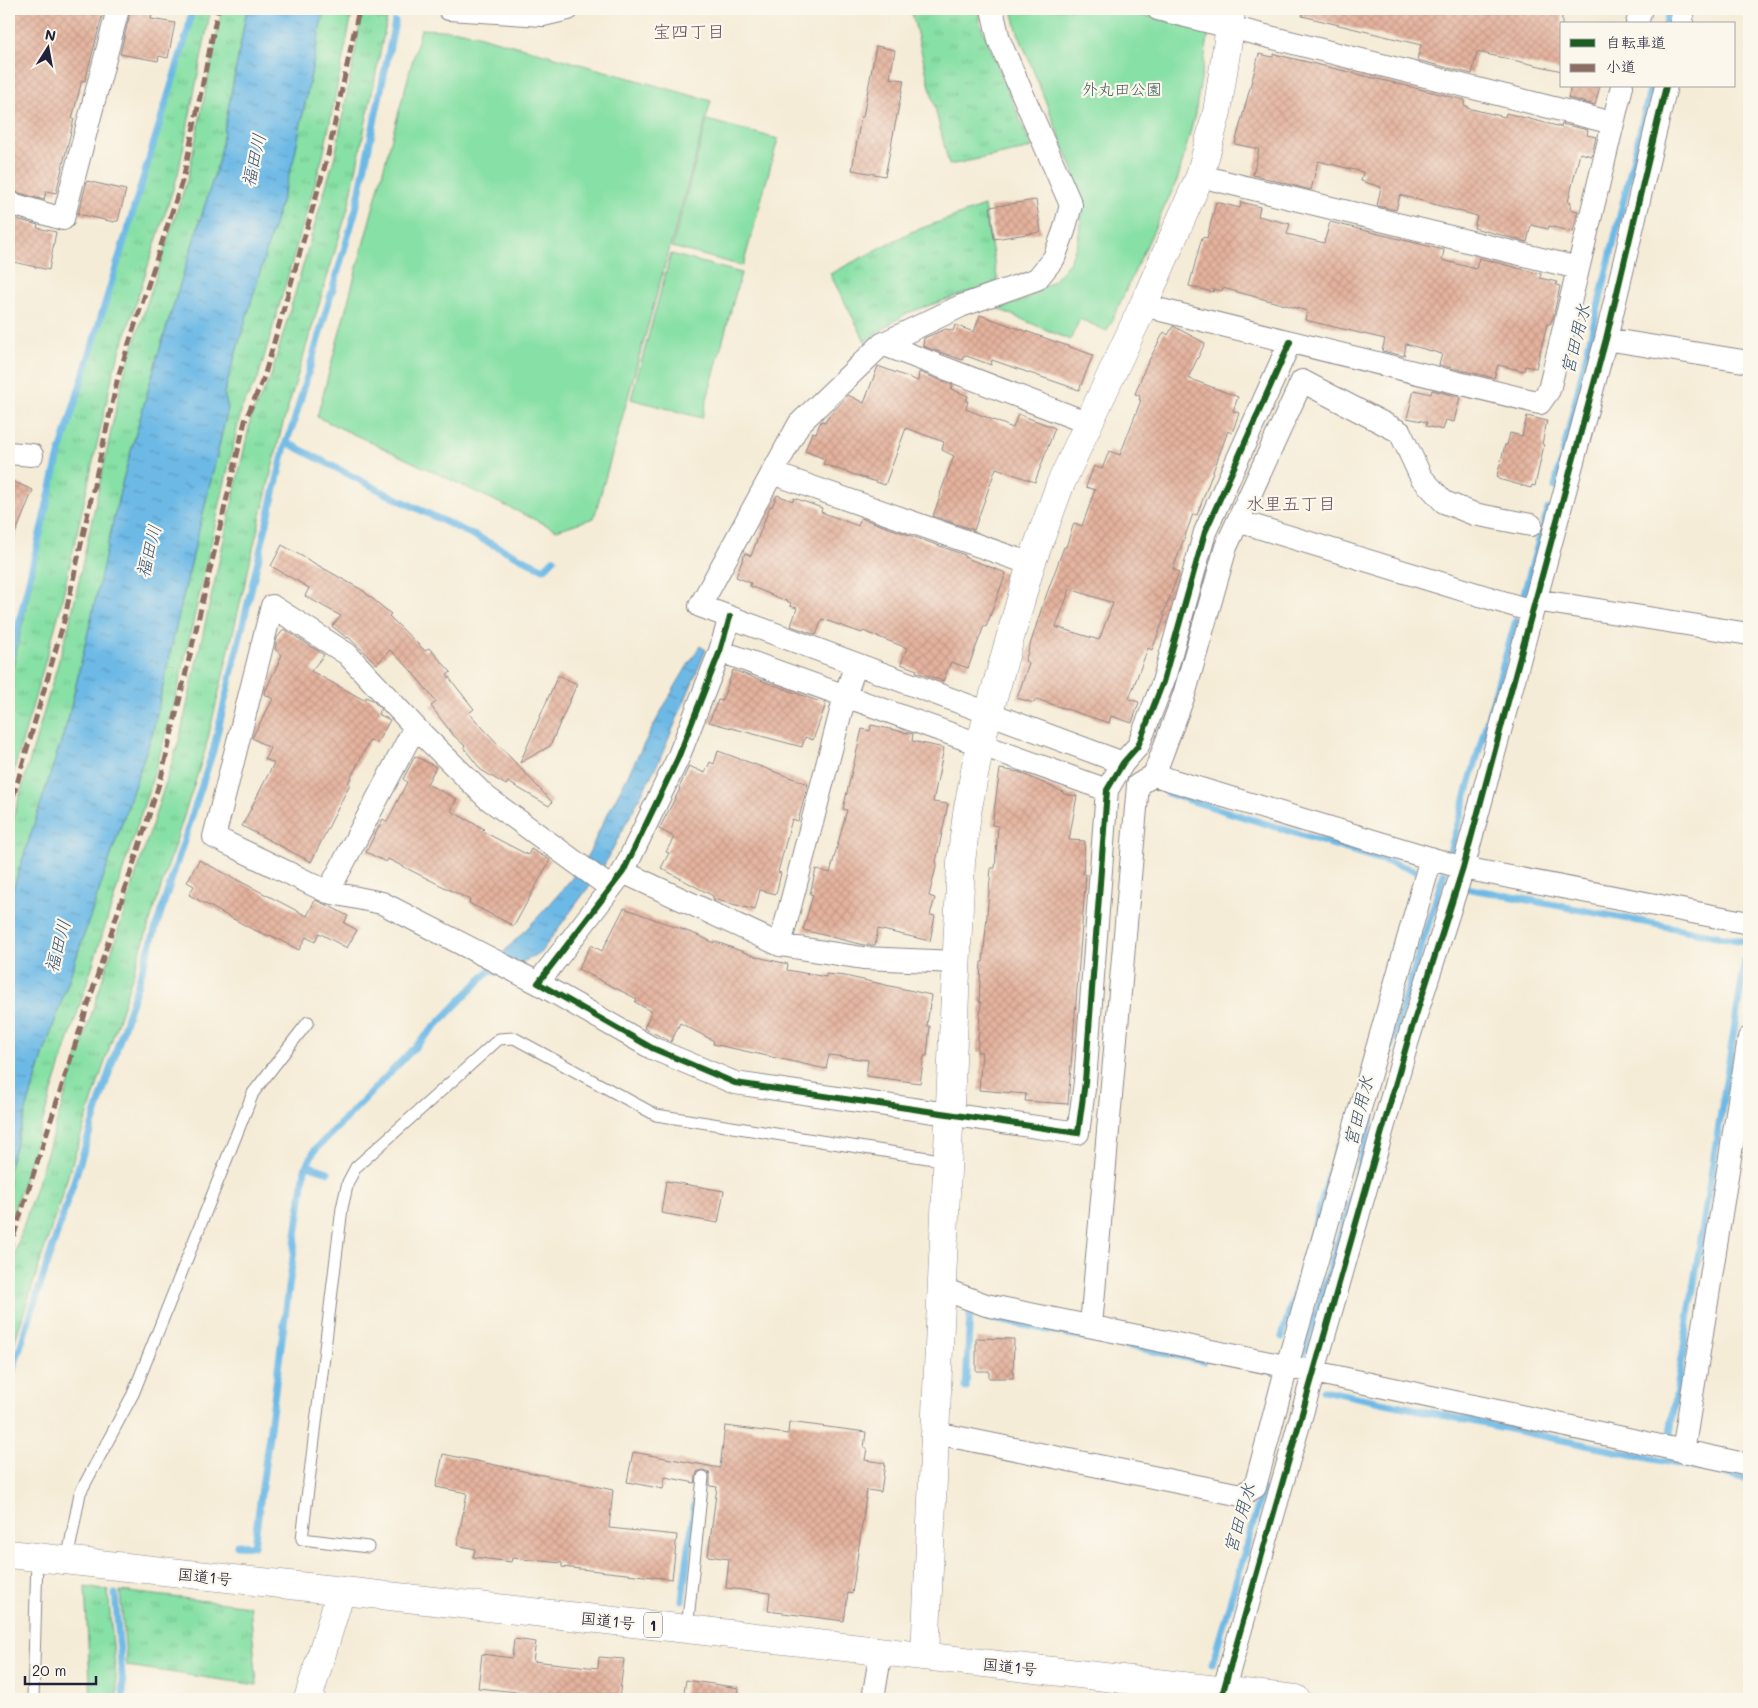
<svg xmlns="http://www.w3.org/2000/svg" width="1758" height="1708" font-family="Mali,'Klee One',sans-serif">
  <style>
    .grass { fill: url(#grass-tufts); stroke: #548170 }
    .park { fill: #87e0a5; stroke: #548170 }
    .water { fill: url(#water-ripples); stroke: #486e90 }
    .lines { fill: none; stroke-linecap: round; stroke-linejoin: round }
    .stream { stroke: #6db9e6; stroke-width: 7 }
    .building { fill: url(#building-cross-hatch); fill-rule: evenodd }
    .service-casing { stroke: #8c8789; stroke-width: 13 }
    .minor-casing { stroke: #8c8789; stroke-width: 24 }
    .tertiary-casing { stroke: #8c8789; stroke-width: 29 }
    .trunk-casing { stroke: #8c8789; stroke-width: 29 }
    .service { stroke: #fff; stroke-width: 11 }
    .minor { stroke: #fff; stroke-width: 22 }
    .tertiary { stroke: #fff; stroke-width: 28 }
    .trunk { stroke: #fff; stroke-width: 28 }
    .quiet { stroke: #8d6e63; stroke-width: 5; stroke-dasharray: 10 5; stroke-linecap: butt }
    .cycleway-casing { stroke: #fbf7ec; stroke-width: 9 }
    .cycleway { stroke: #1b5e20; stroke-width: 6 }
    .labels { text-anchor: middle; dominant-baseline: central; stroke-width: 4.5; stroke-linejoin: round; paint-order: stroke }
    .shield { fill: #fbf7ec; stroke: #636270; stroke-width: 1 }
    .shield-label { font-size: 15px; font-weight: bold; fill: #22223b }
    .park-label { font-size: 16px; fill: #405b5b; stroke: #fbf7ec }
    .street-label { font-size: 16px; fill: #22223b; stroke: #fbf7ec }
    .neighbourhood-label { font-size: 18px; fill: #66545d; stroke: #fbf7ec }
    .water-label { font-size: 18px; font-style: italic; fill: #3c5777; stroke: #fbf7ec }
  </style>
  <defs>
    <pattern id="grass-tufts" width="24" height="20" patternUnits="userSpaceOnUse" patternTransform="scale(1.25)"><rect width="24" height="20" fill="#87e0a5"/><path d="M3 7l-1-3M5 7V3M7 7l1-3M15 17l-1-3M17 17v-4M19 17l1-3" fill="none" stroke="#74c08f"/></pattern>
    <pattern id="water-ripples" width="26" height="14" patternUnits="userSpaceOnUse" patternTransform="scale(1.25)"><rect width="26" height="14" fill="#6db9e6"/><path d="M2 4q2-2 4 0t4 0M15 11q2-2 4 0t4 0" fill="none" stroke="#5996bc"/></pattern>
    <pattern id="building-cross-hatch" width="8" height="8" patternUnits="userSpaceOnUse" patternTransform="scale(1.25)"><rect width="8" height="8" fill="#e4b29d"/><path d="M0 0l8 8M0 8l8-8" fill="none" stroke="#c39988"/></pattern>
  </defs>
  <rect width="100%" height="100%" fill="#fbf7ec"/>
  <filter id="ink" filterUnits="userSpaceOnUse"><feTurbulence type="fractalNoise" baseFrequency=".02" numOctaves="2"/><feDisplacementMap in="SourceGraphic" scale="10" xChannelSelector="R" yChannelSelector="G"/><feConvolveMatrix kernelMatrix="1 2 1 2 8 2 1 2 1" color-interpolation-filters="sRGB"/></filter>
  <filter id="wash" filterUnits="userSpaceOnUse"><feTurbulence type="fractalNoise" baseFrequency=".0096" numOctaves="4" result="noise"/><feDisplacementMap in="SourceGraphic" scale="20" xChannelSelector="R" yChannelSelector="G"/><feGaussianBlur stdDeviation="1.12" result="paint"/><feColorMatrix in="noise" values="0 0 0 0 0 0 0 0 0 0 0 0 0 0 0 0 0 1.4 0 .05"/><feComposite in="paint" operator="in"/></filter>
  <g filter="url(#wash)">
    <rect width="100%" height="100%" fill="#f5ecd7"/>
    <path class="grass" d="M195,9H211L178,174L113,373L58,617L9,788V684L40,544L61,457L190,31Z
      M222,9H247L218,163L157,358L121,487L68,720L9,901V832L70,622L122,380L188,177Z
      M324,9H353L323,156L258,378L242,407L176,697L159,758L9,1226V1166L43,1056L153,731L175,631L228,408L224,393L294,158Z
      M363,9H389L349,205L282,427L205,751L9,1359V1271L179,741L252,414L270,379L336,152Z
      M911,9H979L980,23L1032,148L949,165Z
      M984,206L998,282L907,313L865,341L830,274L911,232Z
      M85,1587L108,1591L118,1699H91Z
      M120,1591L250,1606L257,1685L127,1666Z"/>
    <path class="park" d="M1012,9H1119L1209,32L1195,114L1178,178L1107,331L1080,319L1070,340L998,309L1027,299L1054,280L1069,263L1078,242L1082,210L1075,175L1017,30Z
      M421,29L463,31L711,101L594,518L557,530L317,417Z
      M707,120L778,139L743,266L672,247Z
      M671,254L741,273L702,418L631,399Z"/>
    <path class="water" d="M247,9H324L294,158L224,393L228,408L175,631L153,731L43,1056L9,1166V901L68,720L121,487L157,358L218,163Z
      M700,646L706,650L660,759L602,869L540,953L496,975L486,970C519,936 555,903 583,863C592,850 597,833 605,819C636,761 664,701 700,646Z"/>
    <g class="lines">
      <path class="stream" d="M1666,24L1670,9
        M286,442L383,492L544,569L554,559
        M1555,487L1651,86
        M1523,597L1548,509
        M9,665L57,462L188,30L192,9
        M1167,793L1414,870
        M1449,855L1516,620
        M1466,888L1748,942L1670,1434
        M307,1165L328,1172
        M1282,1337L1338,1146
        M1303,1356L1347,1214L1384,1067L1444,873
        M9,1382L213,751L286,442L293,425L356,209L395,22
        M966,1388L970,1312L988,1318L1203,1361
        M1323,1390L1749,1479
        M237,1545L254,1546L305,1169L314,1151L489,971L496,967
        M115,1594L124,1699
        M682,1600L695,1503
        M1212,1664L1263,1489"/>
    </g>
    <g id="blocks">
      <path class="building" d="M9,9H104L85,81L82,80L72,119H74L56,193L46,191L44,200L9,190Z
        M131,9H153L151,19L175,23L168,58L159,56L158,61L120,54Z
        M1303,9H1562V71L1477,52L1472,74L1417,60L1421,45L1302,16Z
        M876,46L895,50L890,78L904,80L885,176L852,170L861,117H863Z
        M1259,54L1273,57L1274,54L1465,100L1464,105L1467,106V108L1505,117L1506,113L1561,127L1562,124L1588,130L1587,135L1596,137L1592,156L1580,153L1568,202L1571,203L1570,209L1578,211L1573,232L1549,226L1548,229L1531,225L1527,242L1474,228L1477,216L1400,195L1396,210L1377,206L1381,187L1361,181L1363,172L1318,161L1311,190L1253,175L1259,149L1235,144Z
        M1571,86H1600L1595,105L1568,98Z
        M87,181L126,190L118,221H115L114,222L78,214Z
        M1036,200L1041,232L994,239L990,207Z
        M1216,202L1240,208L1241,202L1260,207L1258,216L1290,224L1287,234L1324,243L1330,222L1444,250L1442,260L1476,269L1479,258L1541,274L1540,278L1557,282L1556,285L1560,286L1553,318L1550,324H1547L1536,368L1525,366L1524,371L1498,365L1494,378L1439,365L1442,354L1406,344L1404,356L1382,351L1385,339L1305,320L1307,311L1223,288L1222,291L1214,289L1213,292L1189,286L1202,237L1207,238Z
        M9,217L38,225L37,228L56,232L49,270L9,261Z
        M980,315L1093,355L1079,390L992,360L991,365L964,355L962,360L923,346L924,338L946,329L953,331L955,325L974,332Z
        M1173,326L1205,343L1188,378L1238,397L1233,411L1239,413L1232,433L1228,431L1197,515L1193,514L1173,569L1179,572L1163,615L1165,616L1152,650L1148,648L1129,699L1139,702L1132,723L1111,716L1109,723L1036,699L1034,703L1017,698L1029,663L1025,661L1043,604L1064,547H1066L1074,523L1082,526L1095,490L1086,487L1094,466L1102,469L1109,451L1120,455L1141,400H1139L1140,396L1135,394L1145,368L1164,332L1168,335ZM1070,589L1113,603L1099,640L1056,627Z
        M878,366L918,381L919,372L953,385L951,389L968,396L966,401H968L966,409L1013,428L1018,414L1055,428L1035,482L996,468L974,530L933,516L941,494H940L954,456L942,450L944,442L906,428L885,485L823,464L825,459L805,451L812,432L816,433L821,421L825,422L827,418L848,395L864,403Z
        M1414,390L1431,394L1432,390L1460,397L1454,422L1446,420L1443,430L1426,426L1427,422L1407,418Z
        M1527,416L1547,421L1542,444L1544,445L1535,486L1532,485L1531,488L1498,479L1499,477L1497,476L1505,445H1507L1510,433L1522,436Z
        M9,480L33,490L9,549Z
        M777,495L793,501L794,498L822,508L821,512L858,526L861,518L965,555L964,557L1006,573L986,627L984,626L968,668L951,662L943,681L916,672L917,670L901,664L907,648L863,631L862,633L822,619L816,635L791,626L797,608L790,606L791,603L750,586L751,583L736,577L745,553L751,556L770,506L772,507Z
        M282,545L362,590L391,614L389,616L425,651L429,648L451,672L447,675L474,709L469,713L552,802L549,806L508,782L506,785L481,770L464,748L465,746L453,735L431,706L436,702L423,685L406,665L390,650L377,664L348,637L347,638L332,626L341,616L305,596L309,588L271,566Z
        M284,629L324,655L311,671L364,700L366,697L372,700L381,709L378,714L390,720L377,743L370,740L348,783L350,784L311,862L242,826L274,763L265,759L270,748L252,738L273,699L264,694L282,655L275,649L277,638Z
        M733,670L826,704L813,740L805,737L802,747L709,722L718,700L722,701Z
        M558,675L577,684L550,746L520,763Z
        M871,725L913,734L912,741L944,748L933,802L948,804L936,862L937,863L929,896L935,898L930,915L935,916L930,941L878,929L875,945H864L803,930L813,895L810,894L816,869L830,873L847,810L843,809L862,729L870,731Z
        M718,751L808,784L798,821L792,819L778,872L781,873L776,894L760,890L755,910L713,899V896L661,868L669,853L666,852L674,837L659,829L680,789L679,788L689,766L705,773L710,762L714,764Z
        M415,756L436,767L427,784L457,799L451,811L484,829L482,831L528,855L531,849L550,860L514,926L469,903L470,900L388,859L386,862L366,852L383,819L387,822L407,782L403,779Z
        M1000,769L1019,772L1063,792V794L1077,796L1069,840L1085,841L1083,873L1086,874L1068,1104L1025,1101L1026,1094L979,1090L982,1052H977L981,1002H979L981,962H983L991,868H995L998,826L992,825Z
        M199,860L307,916L315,900L329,906L348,916L344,923L357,930L347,948L319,933L315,942L306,937L299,950L270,935L269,936L252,929L189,895L194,886L187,882Z
        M624,908L700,936L714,943V941L757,957L788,964L787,970L826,977V974L845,976L931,995L927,1026H930L927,1056H924L920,1083L866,1076L868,1060L829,1055L826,1069L713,1044L714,1041L680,1023L671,1042L644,1028L652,1012L635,1002L637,999L578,969L591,945L602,951Z
        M666,1181L724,1191L718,1223L661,1213Z
        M976,1338L1014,1339L1013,1378H989V1371H976Z
        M789,1422L866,1432L864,1448H867L865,1460L885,1463L881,1492L867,1490L852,1594L848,1593L844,1621L768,1611L770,1593L726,1588L729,1559L708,1556L717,1487L710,1486V1474L707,1471L703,1470L697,1472L695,1483L665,1477L663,1489L627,1482L633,1452L720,1468L725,1426L788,1434Z
        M443,1454L613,1490L609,1528L677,1535L672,1579L562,1567V1563L512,1558L511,1562L473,1557L475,1549L457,1545L467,1493L436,1487Z
        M514,1639L536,1642L533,1661L598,1668L599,1657L624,1659L619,1699H537V1694L478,1688L482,1654L512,1658Z
        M686,1680L739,1688L738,1699H683Z"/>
    </g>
  </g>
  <g filter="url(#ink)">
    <use href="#blocks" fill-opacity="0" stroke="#8c8789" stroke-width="1"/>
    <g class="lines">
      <g class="service-casing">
        <path id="service" d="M368,1547L302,1539L342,1208L348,1182L356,1167L499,1039L514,1038L656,1115L947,1161
          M67,1561L80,1493L133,1394L253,1093L308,1022
          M687,1629L703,1477
          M33,1699L37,1558"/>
      </g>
      <g class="minor-casing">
        <path id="minor" d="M449,9L543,15L568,9
          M992,9L999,40L1071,205L1064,231L1054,258L1037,279L961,306L882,344L799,424L700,606L1123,763
          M1158,9L1613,123
          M1637,24L1641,9
          M1681,24L1684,9
          M1200,176L1578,268
          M9,203L63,219L118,9
          M1144,304L1161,310L1540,403L1549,390L1622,86
          M1606,339L1749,362
          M882,344L1088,423
          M9,453L32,455
          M772,473L1031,564
          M1238,521L1532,611
          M1535,600L1749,634
          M730,617L720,651L678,758L623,872L538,983L652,1048L735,1083L1078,1133L1085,1082L1107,790L1123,763L1138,746L1163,682L1205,532L1290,342
          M720,651L1107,790
          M1154,775L1463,868L1749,923
          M623,872L780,945L863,958L956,962
          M328,892L415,727
          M780,945L845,696L856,664
          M538,983L382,903L328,892L214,837L272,606L347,654L415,727L486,797L611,888
          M943,1289L986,1305L1314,1372L1749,1465
          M1091,1326L1138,785L1154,775L1184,695L1226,547L1302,381L1400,432L1421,477L1444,502L1474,514L1531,525
          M936,1433L1241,1495L1255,1487L1287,1366L1431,858
          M1683,1452L1749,1038
          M873,1699L881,1651
          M1221,1699L1408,1040L1463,868L1606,339L1666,86"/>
      </g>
      <g class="tertiary-casing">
        <path id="tertiary" d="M925,1656L961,862L967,813L980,744L1031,564L1060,485L1144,304L1200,176L1217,112L1230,27V9
          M308,1699L341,1591"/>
      </g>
      <g class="trunk-casing">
        <path id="trunk" d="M9,1554L687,1629L1296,1699"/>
      </g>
      <use href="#service" class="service"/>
      <use href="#minor" class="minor"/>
      <use href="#tertiary" class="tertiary"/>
      <use href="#trunk" class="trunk"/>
      <path class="quiet" d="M9,811L64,621L118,377L184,175L218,9
        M9,1250L161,778L245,421L264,377L328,155L359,9"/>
      <g class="cycleway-casing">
        <path id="cycleway" d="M730,617L720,651L678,758L623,872L538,983L652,1048L735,1083L1078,1133L1085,1082L1107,790L1123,763L1138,746L1163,682L1205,532L1290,342
          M1221,1699L1408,1040L1463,868L1606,339L1666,86"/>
      </g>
      <use href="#cycleway" class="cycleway"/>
    </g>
  </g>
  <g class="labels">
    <rect class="shield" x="644" y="1612.5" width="18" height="25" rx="4"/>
    <g class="shield-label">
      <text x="653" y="1625">1</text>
    </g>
    <g class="park-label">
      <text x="1122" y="88">外丸田公園</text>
    </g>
    <g class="street-label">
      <text transform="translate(205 1576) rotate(6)">国道1号</text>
      <text transform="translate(608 1620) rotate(6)">国道1号</text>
      <text transform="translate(1010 1666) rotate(6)">国道1号</text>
    </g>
    <g class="neighbourhood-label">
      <text x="689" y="31">宝四丁目</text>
      <text x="1291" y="503">水里五丁目</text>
    </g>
    <g class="water-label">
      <text transform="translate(253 160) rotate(-77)">福田川</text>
      <text transform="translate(1575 339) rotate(-76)">宮田用水</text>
      <text transform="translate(148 551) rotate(-76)">福田川</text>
      <text transform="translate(57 946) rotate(-75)">福田川</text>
      <text transform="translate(1358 1111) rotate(-76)">宮田用水</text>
      <text transform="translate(1239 1518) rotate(-74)">宮田用水</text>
    </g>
  </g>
  <rect width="1758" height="1708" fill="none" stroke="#fbf7ec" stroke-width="30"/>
  <rect x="1560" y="22" width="175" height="65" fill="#fbf7ec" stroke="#a4a2a5"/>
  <rect x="1570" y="39" width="25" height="8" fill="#1b5e20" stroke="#a4a2a5"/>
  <text x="1606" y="48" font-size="15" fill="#22223b">自転車道</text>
  <rect x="1570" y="64" width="25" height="8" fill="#8d6e63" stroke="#a4a2a5"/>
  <text x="1606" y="72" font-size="15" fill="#22223b">小道</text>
  <g transform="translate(48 48) rotate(11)" stroke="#fbf7ec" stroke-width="4" paint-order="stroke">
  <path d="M0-4L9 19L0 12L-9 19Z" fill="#22223b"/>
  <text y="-8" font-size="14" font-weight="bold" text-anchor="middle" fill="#22223b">N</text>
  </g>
  <path d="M25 1676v8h71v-8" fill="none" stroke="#22223b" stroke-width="2.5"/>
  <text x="32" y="1676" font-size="15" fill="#22223b" stroke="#fbf7ec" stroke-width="4" paint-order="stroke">20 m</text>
</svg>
